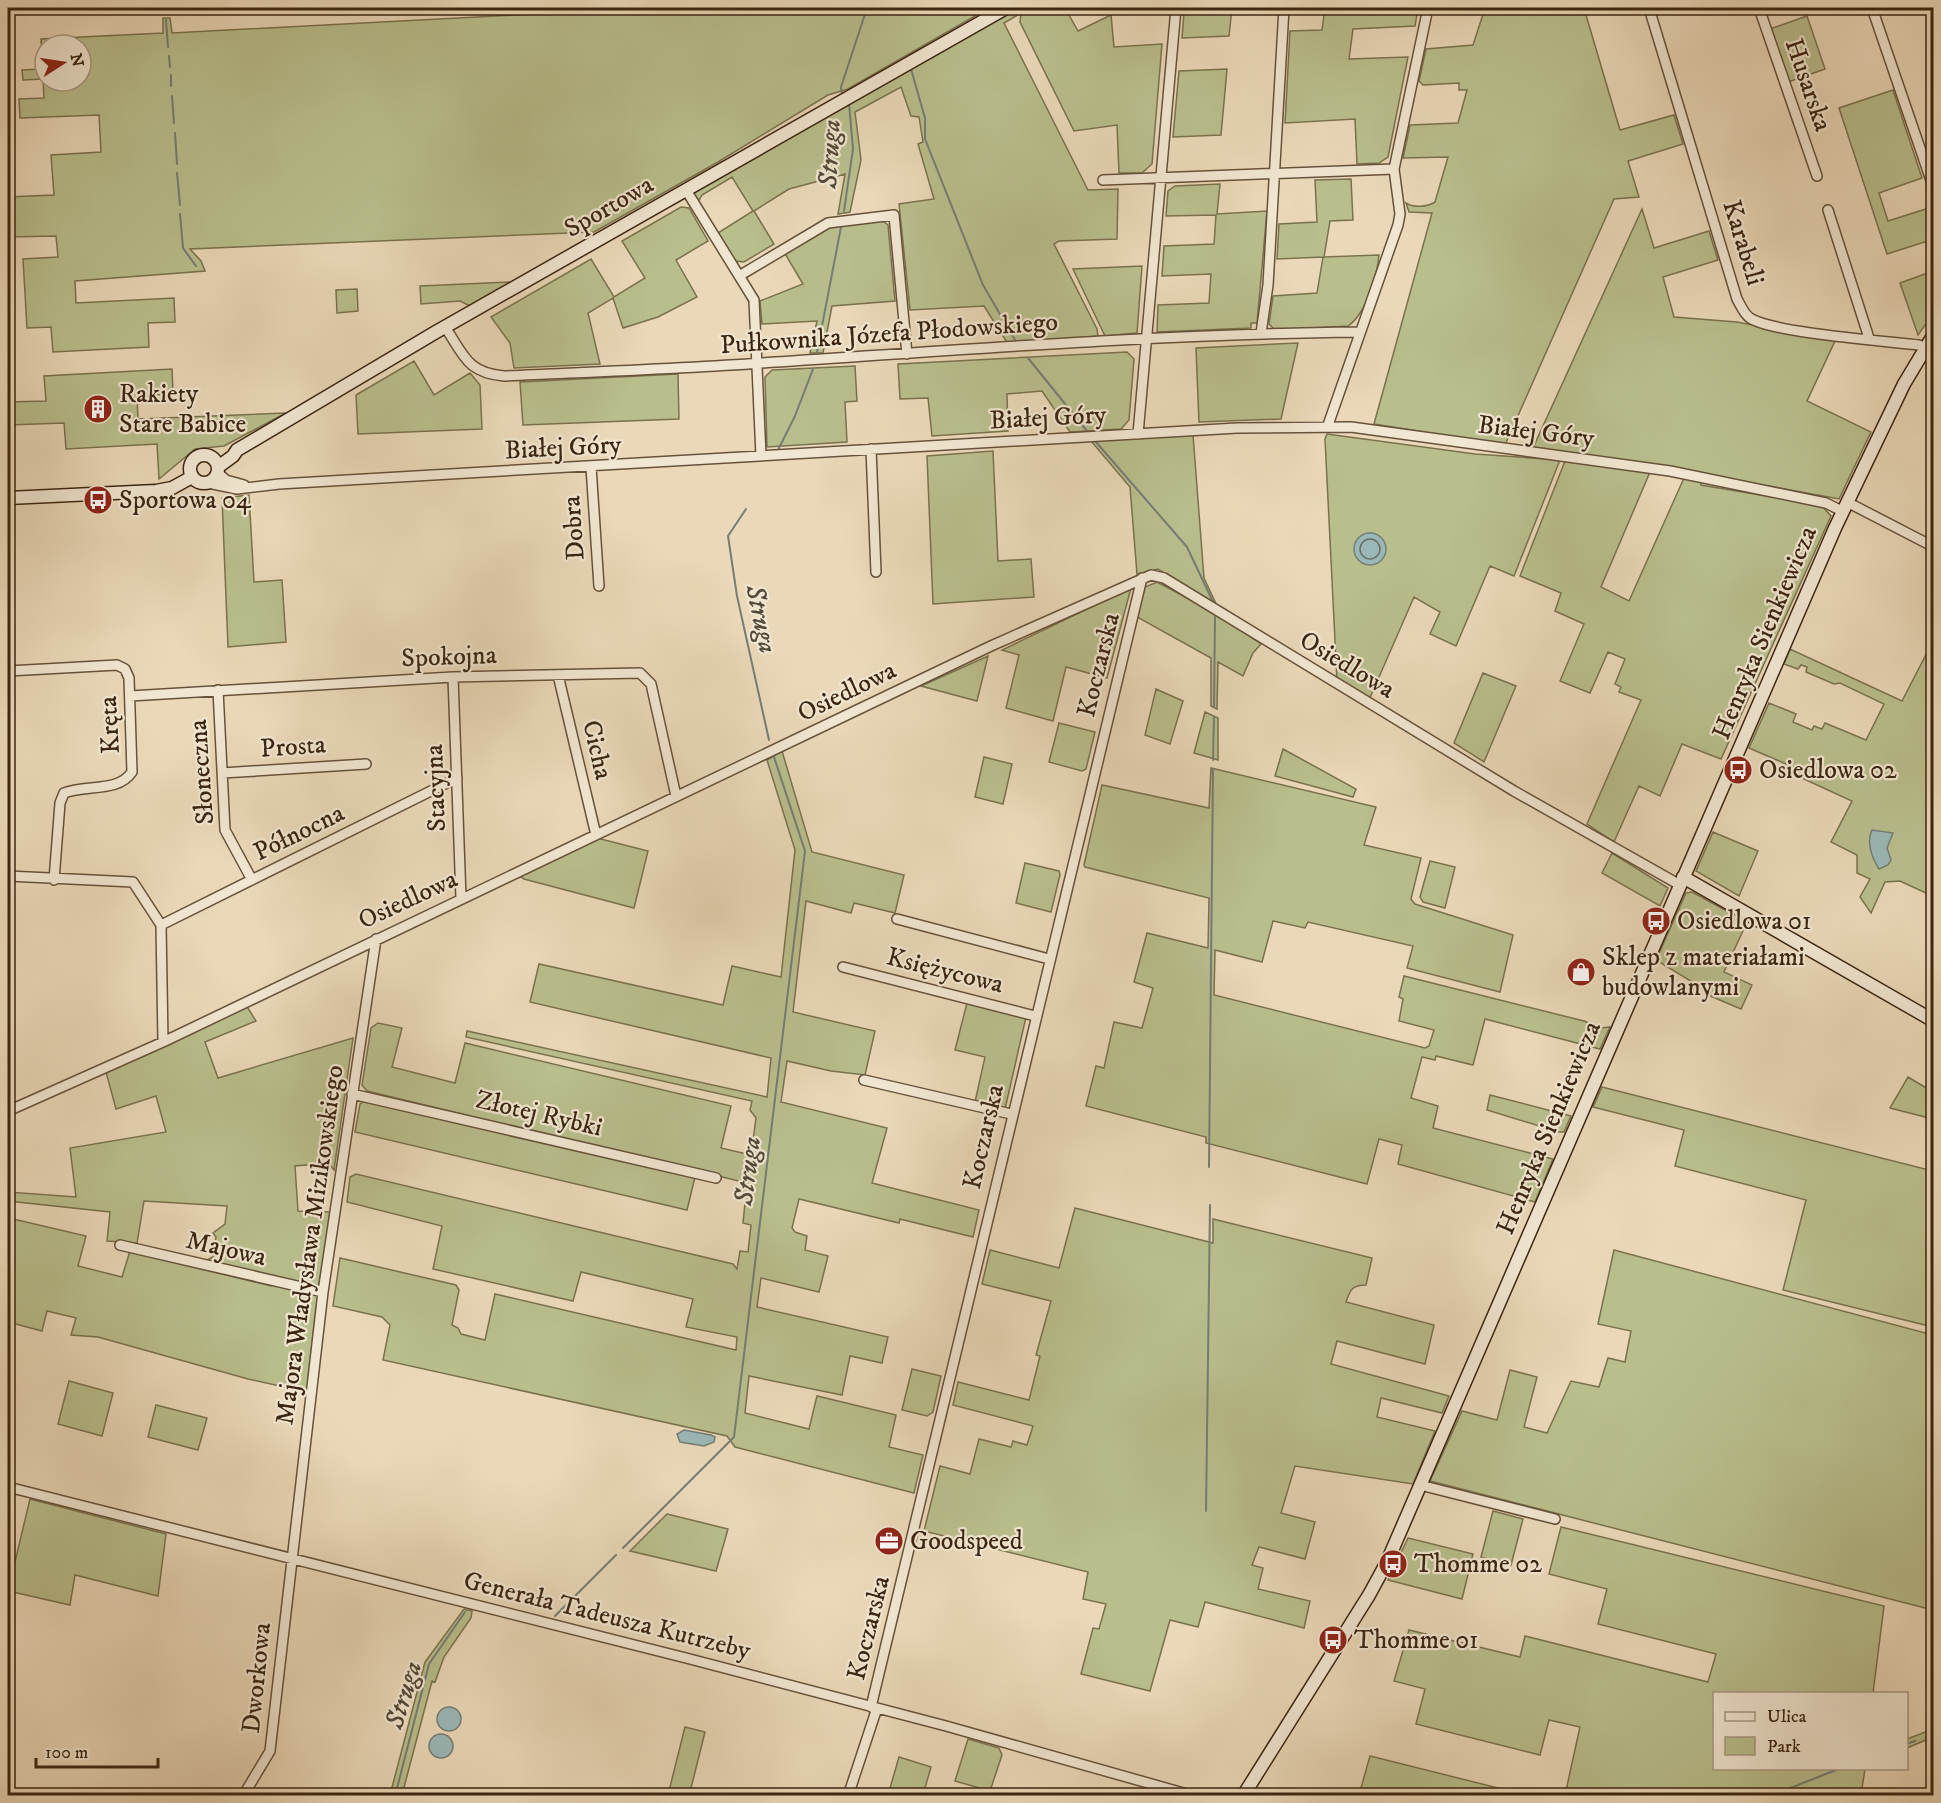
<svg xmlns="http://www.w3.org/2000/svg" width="1941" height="1803" font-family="'IM FELL DW Pica',serif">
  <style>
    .green { fill: #b9be8d; stroke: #7a724e; stroke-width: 1.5; fill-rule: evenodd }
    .water { fill: #9bb8b8; stroke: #757d75; stroke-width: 1.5 }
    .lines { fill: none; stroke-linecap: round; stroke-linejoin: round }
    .shore { stroke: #6b6e64; stroke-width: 1.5 }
    .stream { stroke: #757d75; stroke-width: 2 }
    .street-casing { stroke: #67523a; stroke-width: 12 }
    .secondary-casing { stroke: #3b2510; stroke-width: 15 }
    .street { stroke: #f1e6d1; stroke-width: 9 }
    .secondary { stroke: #f1e6d1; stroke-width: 12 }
    .labels { text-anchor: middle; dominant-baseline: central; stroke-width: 4.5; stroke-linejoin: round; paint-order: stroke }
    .street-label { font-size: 26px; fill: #3b2510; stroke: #f1e6d1 }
    .poi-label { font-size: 26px; fill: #3b2510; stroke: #f1e6d1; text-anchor: start }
    .water-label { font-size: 27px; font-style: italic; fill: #534a3a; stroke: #f1e6d1 }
  </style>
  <rect width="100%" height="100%" fill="#ead8b8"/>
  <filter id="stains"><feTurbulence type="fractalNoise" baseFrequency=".00333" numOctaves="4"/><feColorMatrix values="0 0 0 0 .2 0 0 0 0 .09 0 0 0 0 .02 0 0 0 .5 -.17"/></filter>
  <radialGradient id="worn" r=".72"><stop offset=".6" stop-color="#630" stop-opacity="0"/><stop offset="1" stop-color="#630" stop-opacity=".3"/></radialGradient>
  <path class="green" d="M650,8H989L848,89L828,95L718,162L594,232L190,249L201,261L205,271L75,281L76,303L174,298L175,322L148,323L149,347L53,352L51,327L27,328L23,259L58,257L56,236L8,237V197L54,195L51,155L101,152L99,115L20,118L19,99L44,98L43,79L23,80L22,70L43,69L41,39L163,33V18H170L172,33ZM45,45H81V81H45Z
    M1015,8H1065L1078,31L1111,15L1114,47L1162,44L1152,164L1142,173H1119L1117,125L1074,131L1020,22L1021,13L1004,23L1088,190L1118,189L1117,239L1059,241L1054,244L1097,329L1098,336L1008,344L984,306L910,310L899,204L934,199L918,144L923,142L919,117L911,116L901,87L855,112L861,160L850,212L838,214L845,174L789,189L754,211L774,244L744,262L735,261L718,233L753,211L732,177L702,195L698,202L693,195L694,191Z
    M1189,8H1232L1229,36L1182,38L1184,13Z
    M1325,8H1418L1415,26L1353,29L1349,59L1408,57L1388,157L1379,163L1357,164L1355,119L1285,123L1290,31L1322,30Z
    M1485,8H1608L1586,15L1620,130L1674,115L1683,144L1628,161L1639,197L1614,199L1505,445L1374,424L1432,213L1409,212L1406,203C1414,208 1427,207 1435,202L1448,157L1403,158L1410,125L1458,123L1467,90H1459V83L1423,85L1419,81L1426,49L1473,45Z
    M1807,16L1825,69L1788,82L1770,29Z
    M1227,69L1221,135L1173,137L1179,71Z
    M1893,90L1922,178L1879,193L1888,221L1932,207L1934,239L1887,254L1839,108Z
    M1351,179L1353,220L1330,221L1324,257L1379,255C1377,276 1366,314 1348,326L1275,330L1269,324L1273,296L1317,293L1323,257L1277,259L1279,224L1317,222L1315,180Z
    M1220,184L1217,214L1267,211L1257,323H1251V328L1157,332L1158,305L1209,303L1211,274L1162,276L1164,246L1214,244L1216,215L1166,216L1168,191L1175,186Z
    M681,207L689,208L708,241L676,260L697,297L658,317L623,328L613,298L588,313L600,364L514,368L510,343L491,317L591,259L614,297L645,278L622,241Z
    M1642,209L1654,248L1709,231L1718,260L1663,277L1674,317L1737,322L1835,341L1807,401L1871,432L1839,499L1640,462L1533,448Z
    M881,220L888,225L895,301L832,306L823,353H810L817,321L762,324L760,301L803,284L784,252L822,229Z
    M1142,266L1137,333L1105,336L1073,269Z
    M1933,271V314L1918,335L1900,283Z
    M512,282L470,306L460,301L421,304L420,286Z
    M357,289L358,311L337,313L336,290Z
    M1298,343L1281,419L1199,422L1196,348Z
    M1127,352L1134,359L1129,420L1121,429L1070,432L1042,391L1007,394L1008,431L932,436L928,398L900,399L898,364Z
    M414,361L434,395L470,373L480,385L482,429L358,434L356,395Z
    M855,366L857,401L845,402L847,442L767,447L765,377L772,370Z
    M172,369L173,393L137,397L138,419L286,413L224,446L195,449L159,479L157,444L66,449L64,423L8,425V402L46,401L44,376Z
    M678,374L679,419L523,425L520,382Z
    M1327,434L1475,454L1560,460L1514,576L1490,566L1456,646L1430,634L1440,612L1414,597L1369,700L1337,681L1325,439Z
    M1193,435L1204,578L1218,608L1158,569L1137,574L1130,487L1091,441Z
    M993,451L998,561L1031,559L1034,597L933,604L927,456Z
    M1565,461L1650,472L1601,587L1629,601L1684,478L1701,481V485L1821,505L1831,516L1721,759L1682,744L1660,796L1639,786L1614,842L1587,824L1641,700L1619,692L1621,687L1615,684L1625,659L1608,652L1590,693L1560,681L1584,624L1555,611L1561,593L1520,576Z
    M249,495L254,582L282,580L286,642L228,647L222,498Z
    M1157,582L1212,611L1261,644L1253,653L1243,676L1218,662L1217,709L1211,706V658L1137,617L1145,587Z
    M1131,588L1107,678L1066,667L1053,721L1006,708L1019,655L1002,650Z
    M1933,641L1934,883L1928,894L1900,881L1885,882L1871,913L1860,897L1870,879L1857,873V855L1831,842L1852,801L1791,773L1793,767L1749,748L1769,703L1796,714L1793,722L1812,730L1814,726L1822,729L1825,723L1866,740L1884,704L1840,683L1834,684L1806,672L1807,667L1801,665L1798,669L1784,664L1790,649L1902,701Z
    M988,656L977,701L921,686Z
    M1483,673L1516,686L1484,762L1454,743Z
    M1156,689L1183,701L1170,744L1145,735Z
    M1205,712L1218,718V760L1194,753Z
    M1059,723L1095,732L1086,769L1082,771L1049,762Z
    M1283,749L1356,789L1353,797L1275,776Z
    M782,751L812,852L904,875L895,913L854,903L851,913L806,901L793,1012L875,1031L865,1075L831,1071L787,1061L781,1102L887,1128L872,1183L979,1210L973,1237L900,1219L899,1223L799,1199L792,1228L795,1232L807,1236L805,1250L828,1256L819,1292L761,1278L757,1307L888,1337L882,1363L850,1356L842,1395L749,1376L745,1413L809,1429L817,1396L896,1415L889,1447L923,1455L914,1493L735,1447L727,1436L383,1360L390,1325L382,1317L333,1306L340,1258L456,1285L459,1290L452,1325L458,1328L461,1334L485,1340L495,1294L736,1350L737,1337L686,1327L693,1299L581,1272L573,1301L433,1269L442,1226L347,1202L350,1177L356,1174L733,1264L737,1269L740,1251L748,1252L751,1225L743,1223L746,1193L741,1191L743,1182L367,1091L362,1085L371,1028L378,1023L402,1028L392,1067L455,1083L465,1043L731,1106L721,1148L751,1155L756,1118L750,1110L752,1101L466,1037L467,1031L767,1097L771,1058L530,1002L539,964L723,1005L732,966L781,977L795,850L767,760Z
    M984,757L1012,764L1003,804L975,797Z
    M1211,768L1376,807L1364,845L1421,858L1411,899L1415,904L1513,935L1500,992L1407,968L1413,946L1308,922L1305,928L1273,921L1262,962L1215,950L1214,995L1425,1048L1429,1046L1434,1030L1399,1021L1403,999L1399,997L1404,976L1584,1021L1601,1028L1610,1027L1600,1049L1485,1019L1473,1065L1436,1056L1435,1060L1422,1057L1411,1098L1438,1106L1433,1128L1553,1159L1535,1202L1398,1164L1402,1145L1379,1139L1367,1184L1206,1143V1137L1086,1106L1096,1066L1104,1068L1114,1022L1142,1028L1153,988L1134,982L1147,933L1208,948L1209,898L1085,867L1084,865L1102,785L1209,808Z
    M1713,832L1758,851L1739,896L1696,871Z
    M597,838L648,851L634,908L524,879L518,875Z
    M1612,853L1668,888L1660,906L1602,873Z
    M1430,861L1455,867L1445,908L1423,902L1420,897Z
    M1025,863L1059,871L1060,875L1051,912L1016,903Z
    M1692,892L1747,922L1724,972L1752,985L1741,1009L1708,995L1709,992L1656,960L1686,893Z
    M967,1003L1026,1017L1005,1109L975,1102L985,1057L955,1050Z
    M246,1005L256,1021L205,1042L218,1078L353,1038L334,1170L328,1163L295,1166L298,1211L330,1212L320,1287L207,1260L213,1257L216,1237L213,1233L225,1224L227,1206L144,1201L137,1243L107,1241L110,1212L8,1201V1192L76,1197L70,1148L166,1132L156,1096L116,1109L106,1072Z
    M1908,1077L1933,1092V1109L1929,1118L1890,1108Z
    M1602,1087L1933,1171V1327L1783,1290L1806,1200L1675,1166L1684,1130L1593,1107Z
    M1490,1095L1571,1116L1564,1132H1559L1487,1110Z
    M366,1100L695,1177L687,1210L355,1132L360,1104Z
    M1075,1208L1213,1243V1219L1372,1258L1366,1285C1352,1285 1350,1290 1346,1302L1434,1325L1425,1364L1337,1341L1331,1364L1449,1396L1442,1413L1381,1398L1377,1417L1435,1431L1413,1484L1295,1466L1281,1513L1315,1522L1305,1559L1259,1547L1252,1565L1263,1568L1258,1589L1310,1601L1304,1628L1205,1602L1198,1627L1170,1620L1150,1691L1081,1674L1093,1628L1099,1629L1106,1604L1083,1599L1088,1572L924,1531L940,1466L970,1474L979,1439L1011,1447L1013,1441L1027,1445L1033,1426L953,1405L958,1382L1029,1400L1040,1356L1036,1355L1051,1301L982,1284L990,1250L1059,1268Z
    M9,1218L86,1236L78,1266L122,1277L130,1251L271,1286L273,1284L319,1292L307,1392L248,1379L98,1337L71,1335L76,1318L47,1311L42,1331L8,1322Z
    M1614,1250L1933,1335V1610L1430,1481L1462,1411L1497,1420L1510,1370L1537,1377L1524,1427L1547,1433L1571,1381L1599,1387L1608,1358L1625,1362L1631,1331L1598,1324Z
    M912,1369L941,1376L933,1412L927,1416L902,1410Z
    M69,1381L113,1393L102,1436L58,1424Z
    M156,1405L207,1418L198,1450L148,1437Z
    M30,1499L166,1534L158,1596L75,1575L70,1605L8,1591Z
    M1493,1511L1523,1519L1511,1565L1481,1557Z
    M667,1514L728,1529L716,1571L630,1551Z
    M1561,1527L1884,1606L1873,1693L1714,1694V1768L1865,1769L1861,1795H1565L1580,1727L1549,1720L1540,1755L1416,1724L1425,1689L1394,1681L1409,1630L1520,1657L1525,1636L1708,1682L1716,1654L1598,1624L1607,1589L1549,1574Z
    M1408,1538L1473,1554L1462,1599L1388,1580Z
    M464,1609L472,1611L471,1618L444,1657L435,1682L432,1681L402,1795H390L425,1662Z
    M685,1727L705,1732L691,1788L714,1795H668Z
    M1933,1729V1737L1907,1748V1739Z
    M968,1739L999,1748L1002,1755L990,1791L955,1781Z
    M1370,1756L1526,1795H1359Z
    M899,1757L931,1767L923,1795H888Z"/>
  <path class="water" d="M1354 549a16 16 0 1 1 32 0a16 16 0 1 1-32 0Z
    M1872,830L1893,833L1887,848L1891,860L1888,865L1879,869C1872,858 1866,842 1872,830Z
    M684,1430L711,1435L715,1437L714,1442L704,1446L680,1442L677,1434Z
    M437 1719a12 12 0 1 1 24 0a12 12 0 1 1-24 0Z
    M429 1746a12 12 0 1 1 24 0a12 12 0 1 1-24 0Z"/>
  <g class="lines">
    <path class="shore" d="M1360 549a10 10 0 1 1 20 0a10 10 0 1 1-20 0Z"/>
    <path class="stream" d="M166,20L168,47
      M169,56L170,67
      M171,75V86
      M892,80L911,69L925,118V139L983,285L1015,340
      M842,94L841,87L867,8
      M172,96L174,123
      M175,133L177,164
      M177,173L180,205
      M844,211L853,149L849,103
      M180,214L183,248L196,266
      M817,352L841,227
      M1028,358L1087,431
      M1096,442L1187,547L1214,604
      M778,450L795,416L813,369
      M746,509L728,536L737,596L769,740
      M1214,706L1215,617
      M1213,760L1214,717
      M1209,1167L1213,769
      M1206,1511L1210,1205
      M623,1548L734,1437L805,851L774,757
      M555,1616L616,1555
      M1926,1737L1934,1734
      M1906,1744L1915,1741
      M395,1796L429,1664L465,1612
      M1770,1796L1841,1768"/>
    <g class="street-casing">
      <path id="street" d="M1649,8L1737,299C1741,306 1744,314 1750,318C1773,333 1886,341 1919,345L1925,348
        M1759,8L1817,176
        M1872,8L1934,189
        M1103,180L1394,169
        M686,190L754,300L761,456
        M1828,210L1869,338
        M739,276L828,223L894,215L907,354
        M445,327C464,355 467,373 504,376C590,372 676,369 762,363C960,350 1159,334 1358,332
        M1261,333L1268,285L1284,8
        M1328,425L1398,225L1400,214L1394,169L1428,8
        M1138,434L1176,8
        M871,449L876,572
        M591,467L599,586
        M217,472L226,480L244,485
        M208,483L237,489L279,484L1237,428L1351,427L1670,471L1826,503L1842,511
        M1847,502L1934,547
        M8,671L117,665L125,669L129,678L132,772C118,793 86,784 64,793L60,803L54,880
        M558,675L596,835
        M453,677L461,898
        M218,690L225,830L252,880
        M130,696L453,677L640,673L651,684L676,796
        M222,773L366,764
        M8,876L133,882L161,925L163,1042
        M897,919L1049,959
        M161,925L457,778
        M843,967L1035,1016
        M864,1080L1011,1114
        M352,1094L716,1178
        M8,1111L163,1042L991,646L1151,575L1164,578L1514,791L1680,885
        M120,1245L323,1292
        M1420,1485L1555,1519
        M8,1487L686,1658L946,1726L1194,1796
        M871,1707L1142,578
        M243,1796L270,1751L323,1292L376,939
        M848,1796L877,1708"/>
    </g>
    <g class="secondary-casing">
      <path id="secondary" d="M190 469a14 14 0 1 1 28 0a14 14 0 1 1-28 0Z
        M218,467L233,456L237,450L436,332L1006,8
        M8,498L156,491L172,488L192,477
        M1683,877L1934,1021
        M1243,1796L1369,1595L1387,1562L1835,528L1904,384L1934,334"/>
    </g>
    <use href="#street" class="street"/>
    <use href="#secondary" class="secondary"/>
  </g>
  <defs>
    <g id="building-disc" transform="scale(1.5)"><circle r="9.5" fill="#8f2418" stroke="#f1e6d1"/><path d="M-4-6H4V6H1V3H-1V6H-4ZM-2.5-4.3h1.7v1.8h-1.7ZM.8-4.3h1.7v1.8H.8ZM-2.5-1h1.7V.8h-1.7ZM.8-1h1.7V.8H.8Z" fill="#fff"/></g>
    <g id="bus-disc" transform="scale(1.5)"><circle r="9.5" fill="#8f2418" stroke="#f1e6d1"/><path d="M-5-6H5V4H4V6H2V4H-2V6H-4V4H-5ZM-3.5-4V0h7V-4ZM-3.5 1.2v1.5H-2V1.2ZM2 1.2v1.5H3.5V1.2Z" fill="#fff"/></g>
    <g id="shop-disc" transform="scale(1.5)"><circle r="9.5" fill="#8f2418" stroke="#f1e6d1"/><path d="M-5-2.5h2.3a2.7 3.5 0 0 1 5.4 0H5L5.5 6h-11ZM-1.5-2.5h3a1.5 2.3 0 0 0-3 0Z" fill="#fff"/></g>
    <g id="office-disc" transform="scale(1.5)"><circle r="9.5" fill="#8f2418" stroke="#f1e6d1"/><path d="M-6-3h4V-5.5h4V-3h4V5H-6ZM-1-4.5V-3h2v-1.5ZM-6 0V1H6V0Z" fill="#fff"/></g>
  </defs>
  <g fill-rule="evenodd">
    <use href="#building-disc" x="98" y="409"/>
    <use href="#bus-disc" x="98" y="500"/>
    <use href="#bus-disc" x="1738" y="770"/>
    <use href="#bus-disc" x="1656" y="921"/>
    <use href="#shop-disc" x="1581" y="972"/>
    <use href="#office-disc" x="889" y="1541"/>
    <use href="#bus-disc" x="1393" y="1564"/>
    <use href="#bus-disc" x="1333" y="1640"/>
  </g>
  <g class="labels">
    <g class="street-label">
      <text transform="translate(1808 85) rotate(71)">Husarska</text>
      <text transform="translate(609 207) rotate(-30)">Sportowa</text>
      <text transform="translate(1743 243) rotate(73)">Karabeli</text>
      <text transform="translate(889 334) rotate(-4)">Pułkownika Józefa Płodowskiego</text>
      <text transform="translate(1048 418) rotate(-3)">Białej Góry</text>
      <text transform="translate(1536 432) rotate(7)">Białej Góry</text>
      <text transform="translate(563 448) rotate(-3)">Białej Góry</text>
      <text transform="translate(574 528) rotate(-94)">Dobra</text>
      <text transform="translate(1765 633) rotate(-67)">Henryka Sienkiewicza</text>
      <text transform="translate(449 657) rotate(-2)">Spokojna</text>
      <text transform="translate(1099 665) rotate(-76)">Koczarska</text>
      <text transform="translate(1347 665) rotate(31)">Osiedlowa</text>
      <text transform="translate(847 692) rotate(-26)">Osiedlowa</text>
      <text transform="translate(110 725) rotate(-93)">Kręta</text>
      <text transform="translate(293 747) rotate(-4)">Prosta</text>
      <text transform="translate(597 750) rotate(77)">Cicha</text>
      <text transform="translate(202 772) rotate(-94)">Słoneczna</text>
      <text transform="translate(436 788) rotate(-92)">Stacyjna</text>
      <text transform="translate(299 833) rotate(-26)">Północna</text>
      <text transform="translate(408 900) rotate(-25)">Osiedlowa</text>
      <text transform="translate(945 971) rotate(14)">Księżycowa</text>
      <text transform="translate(539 1114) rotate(13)">Złotej Rybki</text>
      <text transform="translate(1549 1128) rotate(-67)">Henryka Sienkiewicza</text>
      <text transform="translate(984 1137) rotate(-77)">Koczarska</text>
      <text transform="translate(310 1245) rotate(-82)">Majora Władysława Mizikowskiego</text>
      <text transform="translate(226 1249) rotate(13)">Majowa</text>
      <text transform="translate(607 1616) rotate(14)">Generała Tadeusza Kutrzeby</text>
      <text transform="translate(869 1628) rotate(-76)">Koczarska</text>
      <text transform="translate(257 1678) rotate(-84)">Dworkowa</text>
    </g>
    <g class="poi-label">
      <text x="119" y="394">Rakiety<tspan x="119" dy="30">Stare Babice</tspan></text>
      <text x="119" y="500">Sportowa 04</text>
      <text x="1759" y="770">Osiedlowa 02</text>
      <text x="1677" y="921">Osiedlowa 01</text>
      <text x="1602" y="957">Sklep z materiałami<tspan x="1602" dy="30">budowlanymi</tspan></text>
      <text x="910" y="1541">Goodspeed</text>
      <text x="1414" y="1564">Thomme 02</text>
      <text x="1354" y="1640">Thomme 01</text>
    </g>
    <g class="water-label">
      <text transform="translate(830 154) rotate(-87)">Struga</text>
      <text transform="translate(761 619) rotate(78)">Struga</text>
      <text transform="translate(748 1171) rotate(-83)">Struga</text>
      <text transform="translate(404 1695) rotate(-73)">Struga</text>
    </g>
  </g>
  <rect width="1941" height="1803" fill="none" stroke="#ead8b8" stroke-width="30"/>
  <rect x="9" y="9" width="1923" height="1785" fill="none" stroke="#3b2510" stroke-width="3"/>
  <rect x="15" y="15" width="1911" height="1773" fill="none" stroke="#3b2510" stroke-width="1.5"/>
  <rect x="1713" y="1692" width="195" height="78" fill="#f1e6d1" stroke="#a89984" stroke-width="1.5"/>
  <rect x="1725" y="1712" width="30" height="9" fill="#f1e6d1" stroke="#a89984" stroke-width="1.5"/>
  <text x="1767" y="1722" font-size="18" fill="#3b2510">Ulica</text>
  <rect x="1725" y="1737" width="30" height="18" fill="#b9be8d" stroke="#a89984" stroke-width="1.5"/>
  <text x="1767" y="1752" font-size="18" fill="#3b2510">Park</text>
  <g transform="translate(63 63) rotate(78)"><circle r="28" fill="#f1e6d1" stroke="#a89984" stroke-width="1.5"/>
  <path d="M0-4.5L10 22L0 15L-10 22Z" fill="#8f2418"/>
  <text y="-9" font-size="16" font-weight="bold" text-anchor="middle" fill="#3b2510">N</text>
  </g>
  <path d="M36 1758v9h122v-9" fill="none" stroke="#3b2510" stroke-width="3"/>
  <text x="45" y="1758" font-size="18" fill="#3b2510" stroke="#f1e6d1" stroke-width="4.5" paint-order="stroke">100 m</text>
  <rect width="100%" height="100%" filter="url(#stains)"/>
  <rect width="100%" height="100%" fill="url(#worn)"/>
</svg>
